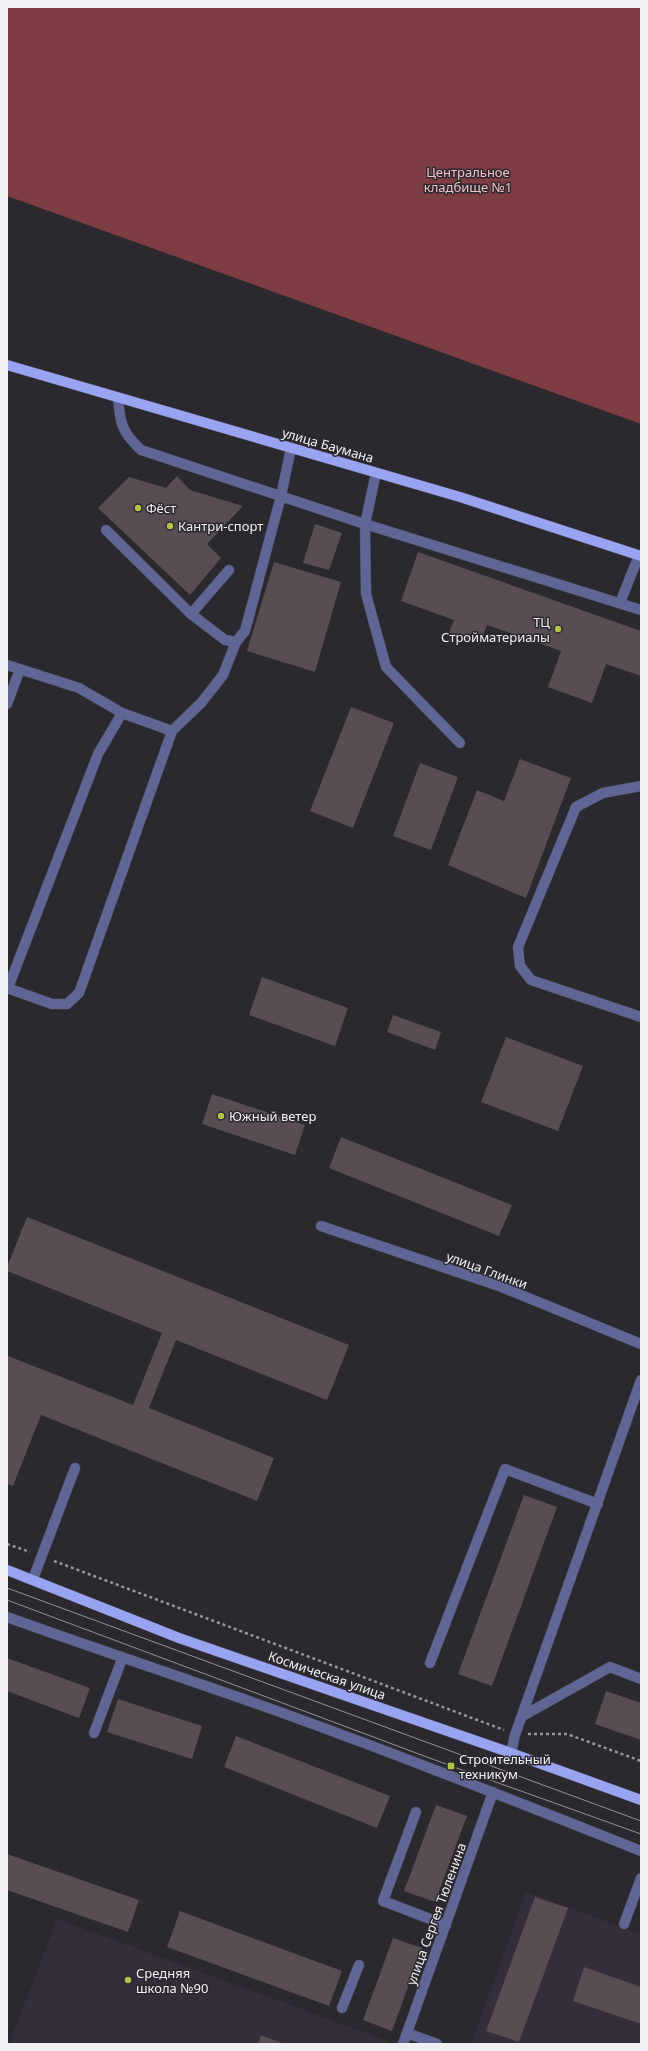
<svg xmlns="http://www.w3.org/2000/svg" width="648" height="2051" font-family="'Noto Sans',sans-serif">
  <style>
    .built { fill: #352d3a }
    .green { fill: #7d3d42 }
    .building { fill: #574d53 }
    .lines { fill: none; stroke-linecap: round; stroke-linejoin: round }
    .minor-casing { stroke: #48444b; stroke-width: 11 }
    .major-casing { stroke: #48444b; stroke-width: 11 }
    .path { stroke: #99959b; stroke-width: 2.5; stroke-dasharray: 3 3; stroke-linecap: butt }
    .minor { stroke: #5f6695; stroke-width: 10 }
    .major { stroke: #98a3f1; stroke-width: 10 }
    .tram { stroke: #949096; stroke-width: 1 }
    .poi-dot { fill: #b5c249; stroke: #2c282f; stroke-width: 1.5 }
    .labels { text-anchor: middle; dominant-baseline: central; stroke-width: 3; stroke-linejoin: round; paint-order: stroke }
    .park-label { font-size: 13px; fill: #f2c2c4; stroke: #2c282f }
    .street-label { font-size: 13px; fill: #f2eff4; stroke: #2c282f }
    .poi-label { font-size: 13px; fill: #f2eff4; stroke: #2c282f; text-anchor: start }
  </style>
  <rect width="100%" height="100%" fill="#2c282f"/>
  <path class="built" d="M526,1892L641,1934V2044H471Z
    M57,1919L388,2041L387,2044H9Z"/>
  <path class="green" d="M7,7H641V424L7,196Z"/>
  <path class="building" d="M177,476L190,490L243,506L207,544L221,558L190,595L98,508L129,477L166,488Z
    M315,524L342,533L329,570L303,563Z
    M418,552L641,631V676L606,664L592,703L548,687L561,651L487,625L480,644L449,633L454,620L401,601Z
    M274,562L341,582L315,672L247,651Z
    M351,707L394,723L353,828L310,811Z
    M520,759L571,778L526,898L448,865L477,790L504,801Z
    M420,763L458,777L431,850L393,836Z
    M262,977L348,1008L335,1046L249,1015Z
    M393,1015L441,1032L435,1050L387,1032Z
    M506,1037L583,1066L558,1131L481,1102Z
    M212,1094L305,1125L295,1155L202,1124Z
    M341,1137L512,1205L499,1236L329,1168Z
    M27,1217L349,1345L327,1400L176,1340L149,1408L274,1458L257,1501L41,1415L13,1486L7,1484L8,1356L133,1405L162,1333L7,1271V1267Z
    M524,1495L557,1507L492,1686L458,1674Z
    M7,1658L90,1688L79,1718L7,1691Z
    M606,1691L641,1703V1740L595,1724Z
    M118,1699L202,1726L192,1759L107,1732Z
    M236,1736L390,1796L377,1828L224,1767Z
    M436,1805L467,1816L435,1902L404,1891Z
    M7,1854L139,1900L128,1932L7,1890Z
    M535,1897L568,1908L519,2042L486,2031Z
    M180,1911L342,1971L329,2006L167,1947Z
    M393,1938L422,1948L392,2031L363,2020Z
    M584,1967L641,1987V2024L573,2001Z
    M261,2035L284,2044H258Z"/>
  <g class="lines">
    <g class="minor-casing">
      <path id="minor" d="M118,398C120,424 122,432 141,450L365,524L641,610
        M376,473L365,524L366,594L386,667L460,743
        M106,530L191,614L225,640L236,642L245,631L281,496L291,448
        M620,603L639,555
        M191,614L229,570
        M7,665L79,688L122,713L172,731
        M7,704L20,669
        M641,786L603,793L576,807L518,947L520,966L531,980L641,1017
        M7,988L52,1004H67L79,993L172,731L201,703L223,675L236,642
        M8,988L98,754L122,713
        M321,1226L499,1286L641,1344
        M33,1579L75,1468
        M7,1617C82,1644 157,1669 232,1695C369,1743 505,1797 641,1851
        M430,1663L505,1469L598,1504
        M521,1717L610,1667L641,1679
        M94,1733L122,1659
        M511,1753L515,1735L641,1380
        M416,1812L383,1901L446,1925
        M624,1924L641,1878
        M342,2008L359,1965
        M407,2033L437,2044
        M403,2044L493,1792"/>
    </g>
    <g class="major-casing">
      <path id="major" d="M7,365L460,497L641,556
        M7,1570L179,1638L511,1753L641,1800"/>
    </g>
    <path class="path" d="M7,1544L30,1552
      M54,1561L504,1730
      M528,1734H567L641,1761"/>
    <use href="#minor" class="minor"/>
    <use href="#major" class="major"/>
    <path class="tram" d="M7,1588L641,1821
      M7,1600L451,1766L641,1834"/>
  </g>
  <g class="poi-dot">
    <circle cx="138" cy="508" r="4"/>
    <circle cx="170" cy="526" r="4"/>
    <circle cx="558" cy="629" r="4"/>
    <circle cx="221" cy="1116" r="4"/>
    <rect x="447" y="1762" width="8" height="8" rx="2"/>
    <circle cx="128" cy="1980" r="4"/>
  </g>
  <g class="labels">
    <g class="park-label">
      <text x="468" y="172">Центральное<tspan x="468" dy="15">кладбище №1</tspan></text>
    </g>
    <g class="street-label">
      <text transform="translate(328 445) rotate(16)">улица Баумана</text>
      <text transform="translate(487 1270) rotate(20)">улица Глинки</text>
      <text transform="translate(327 1675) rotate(19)">Космическая улица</text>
      <text transform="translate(436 1914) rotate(-70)">улица Сергея Тюленина</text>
    </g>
    <g class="poi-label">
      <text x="146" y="508">Фёст</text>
      <text x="178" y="526">Кантри-спорт</text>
      <text x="550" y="622" text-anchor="end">ТЦ<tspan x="550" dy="15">Стройматериалы</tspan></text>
      <text x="229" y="1116">Южный ветер</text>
      <text x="459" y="1759">Строительный<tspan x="459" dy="15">техникум</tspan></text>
      <text x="136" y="1973">Средняя<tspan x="136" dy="15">школа №90</tspan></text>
    </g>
  </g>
  <rect width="648" height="2051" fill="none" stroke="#f2eff4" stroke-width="16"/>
</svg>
